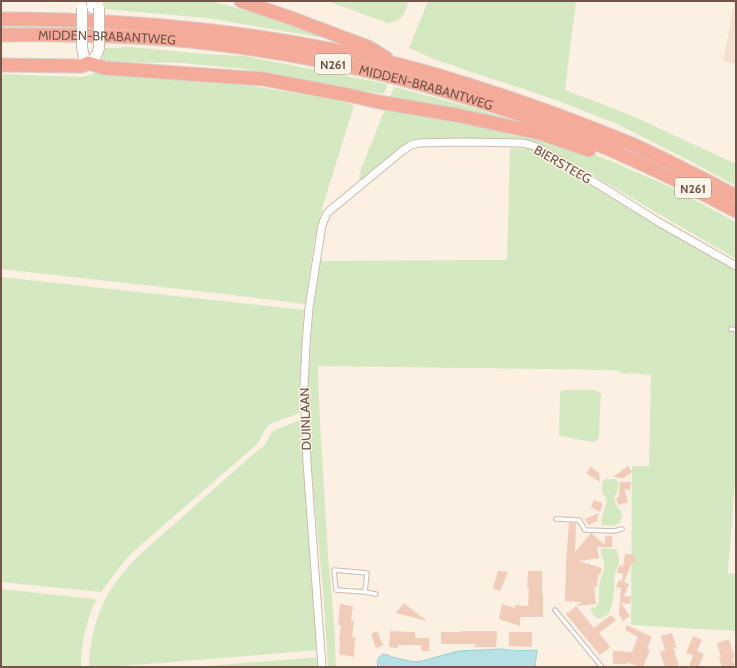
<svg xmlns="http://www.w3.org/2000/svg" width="737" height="668" font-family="Cabin,sans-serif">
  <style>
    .residential { fill: #f3e1d0 }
    .green { fill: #d4e9c1 }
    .water { fill: #b7e1e5; stroke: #9dd1d6 }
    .building { fill: #f1ccba }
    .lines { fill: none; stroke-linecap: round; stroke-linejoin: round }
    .lane-casing { stroke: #cfb9ac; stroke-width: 5.5 }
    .street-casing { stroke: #cfb9ac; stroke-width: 9 }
    .secondary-casing { stroke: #d2b8a9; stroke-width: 12 }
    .highway-casing { stroke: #d8cfcc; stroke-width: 15 }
    .lane { stroke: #fff; stroke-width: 3.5 }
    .street { stroke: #fff; stroke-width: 7 }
    .secondary { stroke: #fff; stroke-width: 10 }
    .highway { stroke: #f5ab99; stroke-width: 13 }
    .secondary-bridge-casing { stroke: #d2b8a9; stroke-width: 12; stroke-linecap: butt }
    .secondary-bridge { stroke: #fff; stroke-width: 10 }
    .labels { text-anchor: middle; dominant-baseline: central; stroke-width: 3; stroke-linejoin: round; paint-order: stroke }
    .shield { fill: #fff4e8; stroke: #9d8579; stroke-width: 1 }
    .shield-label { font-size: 12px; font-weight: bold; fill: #735549 }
    .street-label { font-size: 13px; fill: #735549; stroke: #fff4e8 }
  </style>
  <rect width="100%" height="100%" fill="#fcf0e2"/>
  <path class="residential" d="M735,1H736V64L723,61Z"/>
  <path class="green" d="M103,1H212L234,7L340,39V41L278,30L207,18L103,9Z
    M328,1H409C403,16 404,20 387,23Z
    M428,1H576L565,90L628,114L736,164V186L692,162L617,124L569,105L527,90L477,74L434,59L409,48Z
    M1,23L75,24V30H1Z
    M131,47L205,54L244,56L388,84L384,94L320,84L244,69L182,63L101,62L105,48Z
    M96,72L215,80L345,101L354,106L323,205L314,243L305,304L233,295L1,269V74L81,77L91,75Z
    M394,87L471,107L506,118L534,128L666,185L736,222V259L546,148L534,142L523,139L507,138L411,140L360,181L359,176L361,169Z
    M510,148L531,149L537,150L736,269V326L735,327H736V471L728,573L736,574V631L631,625L632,466H649L651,375L628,373L624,374L615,370L318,366L319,403L328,556L334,622L336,667H328L323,590L311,465L308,385L313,310L316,279L319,261L507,260Z
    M1,277L304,310L300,376L299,413L270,424C264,429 261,439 256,445L135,550L125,560L101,592L1,582Z
    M563,390H595L601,393L599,436L597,440L593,442L559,436L560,392Z
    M300,420L303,461L308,500L320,650L109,667H89C89,644 95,620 105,600C113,584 125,570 137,557L258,450L265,445L271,433L275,430Z
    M607,479H616C621,486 617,491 614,498L617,507L621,511L622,517L620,523L613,526L601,525L602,518L607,500L604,495L602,493V487L603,480Z
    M603,548L615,549L617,550C618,555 620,560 618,566C617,569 615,571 615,574C613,587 617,621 596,618L591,611V608L596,607L599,602V585L604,568V562L600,550Z
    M1,589L94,599L96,600C86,621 81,644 81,667H1Z
    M321,657V667H194Z"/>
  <path class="water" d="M501,649C513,651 524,651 537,650L535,667H378C376,662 378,657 383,654L388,655L392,657L414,662L422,661L458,651Z"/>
  <path class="building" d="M628,466L632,472L624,478L613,477Z
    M591,467L599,473L600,482L586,473Z
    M620,481L621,482H631L630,490L624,489L628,502L618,505L616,498L619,497Z
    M594,500L603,504L600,512L591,507Z
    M599,513L597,519L598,521L588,525L585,519Z
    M569,523H576L575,552L591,533L605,545V536H612V547H597L599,558L579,561L602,568L600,575L598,574L597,587H594L596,604L576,606L581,602L565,601L566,563Z
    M625,554L635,555V562H632L624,582L629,584L624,596L631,597L630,604L621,603L630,616L623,621L619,614L621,588L616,587L619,580L622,581L623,574L617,572L620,565L623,567Z
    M498,571L508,572L500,591L493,588Z
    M528,571H542V594H543V617H520V626L499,619L502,604L515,608V605L528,606L529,588H527Z
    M404,603L427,621L396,613Z
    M340,604L353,606L351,621H354L352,637H355L354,657L339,654L340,641H339L341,625H338Z
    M576,606L594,628L611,615L616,620L599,633L610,647L600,655L566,614Z
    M627,625L652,637L647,648L650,650L643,667H639L627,662V664H613V651L632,652L638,637L625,630Z
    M377,631L383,645L376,648L371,634Z
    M390,631L415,632V638H429V651H421V645H398V648L389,647Z
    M461,631H497L496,647H475V644H441V632H461Z
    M509,632H532V647L509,646Z
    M672,633L677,649L673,647L679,667H665L660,652L665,650L661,636Z
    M693,636L702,640L697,651L704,654L698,667H689L693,655L686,653Z
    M729,639L734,656V658L732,659L735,667H722L719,657H721L717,643Z"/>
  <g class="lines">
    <g class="lane-casing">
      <path id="lane" d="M731,329L736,330
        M556,519L579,520L585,530L614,531L622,529
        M365,592L336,590L334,570L367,573L365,592L376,594
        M555,610L602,667"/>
    </g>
    <g class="street-casing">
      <path id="street" d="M322,667L307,463L304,386L306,343L309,308L322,225L327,213L402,151L411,145L419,143L460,142L522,143L531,145L541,149L662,224L736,266"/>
    </g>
    <g class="secondary-casing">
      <path id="secondary" d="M92,1V8
        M82,47L84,58L88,63
        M88,63C95,59 97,55 99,48"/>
    </g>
    <g class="highway-casing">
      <g id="highway">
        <path d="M241,1L291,18L368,47L386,58"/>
        <path d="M1,19C111,19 221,28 329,49C363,55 397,64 430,73C498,93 564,116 629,143C666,159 701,178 736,196"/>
        <path id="s1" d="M1,35C64,34 126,35 189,41C306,53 422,80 533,119C603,144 671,176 736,211"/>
        <path d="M1,65L77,66H82L88,63L105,68L263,79L348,95L379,102L456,115L540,133L589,150"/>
      </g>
    </g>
    <use href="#lane" class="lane"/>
    <use href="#street" class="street"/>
    <use href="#secondary" class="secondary"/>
    <use href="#highway" class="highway"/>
    <g class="secondary-bridge-casing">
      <path id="secondary-bridge" d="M99,8V48
        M82,47V8"/>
    </g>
    <use href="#secondary-bridge" class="secondary-bridge"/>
  </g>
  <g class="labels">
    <g class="shield">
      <rect x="315" y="54" width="36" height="20" rx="3"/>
      <rect x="675" y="178" width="36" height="20" rx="3"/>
    </g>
    <g class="shield-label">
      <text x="333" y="64">N261</text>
      <text x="693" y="188">N261</text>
    </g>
    <g class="street-label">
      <text stroke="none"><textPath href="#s1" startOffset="106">MIDDEN-BRABANTWEG</textPath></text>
      <text stroke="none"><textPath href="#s1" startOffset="430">MIDDEN-BRABANTWEG</textPath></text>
      <text transform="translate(563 164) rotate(30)">BIERSTEEG</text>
      <text transform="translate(305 419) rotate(-92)">DUINLAAN</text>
    </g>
  </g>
  <rect width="737" height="668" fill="none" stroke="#735549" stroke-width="4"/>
</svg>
